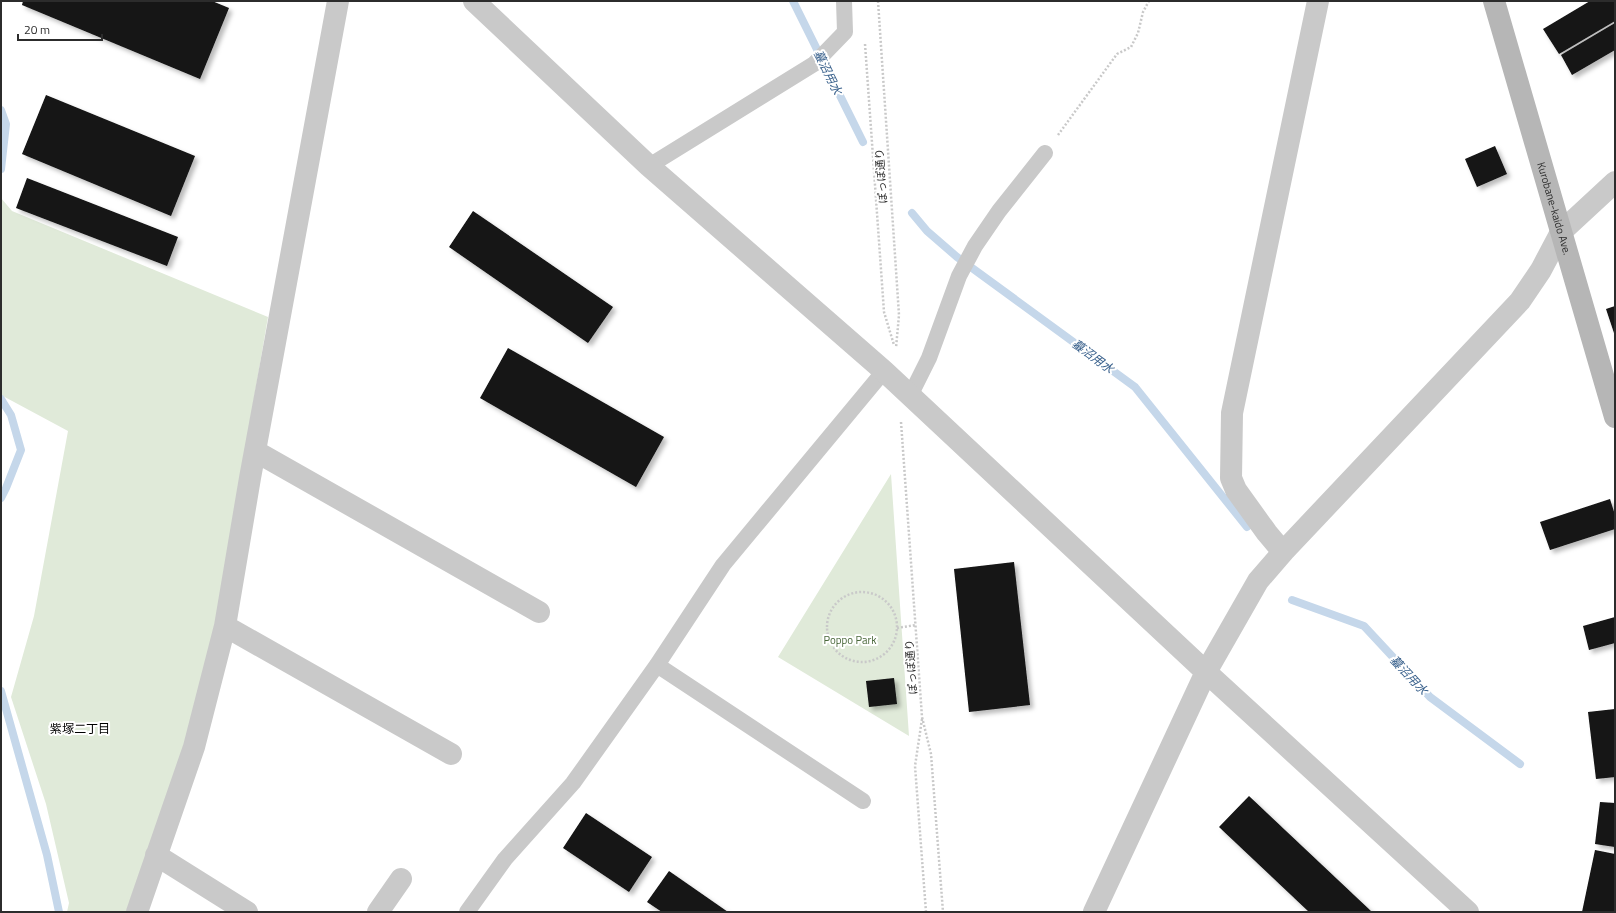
<svg xmlns="http://www.w3.org/2000/svg" width="1616" height="913" font-family="'Titillium Web','Noto Sans JP',sans-serif">
  <style>
    .green { fill: #e0ead9 }
    .lines { fill: none; stroke-linecap: round; stroke-linejoin: round }
    .stream { stroke: #c5d7ea; stroke-width: 8 }
    .building { fill: #131313; filter: url(#shadow) }
    .path { stroke: #c9c9c9; stroke-width: 2.5; stroke-dasharray: 2 2; stroke-linecap: butt }
    .lane { stroke: #c9c9c9; stroke-width: 16 }
    .street { stroke: #c9c9c9; stroke-width: 22 }
    .secondary { stroke: #b6b6b6; stroke-width: 22 }
    .labels { text-anchor: middle; dominant-baseline: central; stroke-width: 4; stroke-linejoin: round; paint-order: stroke }
    .street-label { font-size: 11px; fill: #2c2c2c; stroke: #fff }
    .park-label { font-size: 11px; fill: #49673a; stroke: #fff }
    .water-label { font-size: 12px; font-style: italic; fill: #3b628d; stroke: #fff }
    .neighbourhood-label { font-size: 12px; fill: #000; stroke: #fff }
  </style>
  <defs>
    <filter id="shadow"><feDropShadow dx="3.5" dy="3.5" stdDeviation="2" flood-color="#0004"/></filter>
  </defs>
  <rect width="100%" height="100%" fill="#fff"/>
  <path class="green" d="M1,198L12,211L268,317L215,626L183,749L126,912H67L69,903L46,804L11,697L34,616L68,431L1,395Z
    M891,474L909,736L778,657Z"/>
  <g class="lines">
    <path class="stream" d="M793,1L863,142
      M1,110L6,124L1,169
      M912,213L927,231L957,257L1135,387L1247,527
      M1,399L11,415L21,450L6,488L1,498
      M1292,600L1364,626L1430,697L1520,764
      M1,691L47,855L59,912"/>
  </g>
  <path class="building" d="M23,1H212L229,8L200,79L22,5Z
    M1590,1H1615V21L1559,54L1543,29Z
    M1615,23V50L1572,75L1561,55Z
    M46,95L195,156L171,216L22,154Z
    M1495,146L1507,174L1477,187L1465,159Z
    M27,178L178,237L167,266L16,208Z
    M473,211L613,307L588,343L449,247Z
    M1615,306V336L1606,309Z
    M508,348L664,437L636,487L480,398Z
    M1610,499L1615,515V529L1550,550L1540,522Z
    M1014,562L1030,705L969,712L954,569Z
    M1615,617V643L1589,650L1583,626Z
    M894,678L897,704L869,707L866,681Z
    M1615,709V777L1596,779L1588,712Z
    M1249,796L1372,912H1309L1219,827Z
    M1600,802L1615,803V847L1595,844Z
    M586,813L652,857L629,892L563,848Z
    M1595,850L1615,854V912H1582Z
    M669,871L728,912H662L647,902Z"/>
  <g class="lines">
    <path class="path" d="M878,1L899,315L896,348
      M865,44L884,312L894,345
      M1058,135L1117,54L1131,47L1138,33L1143,12L1149,1
      M901,422L922,717L931,754L943,912
      M827 627a35 35 0 1 1 70 0a35 35 0 1 1-70 0Z
      M897,628L916,625
      M922,719L915,766L926,912"/>
    <path class="lane" d="M649,166L814,64L845,32L844,1
      M910,396L929,358L959,276L975,246L999,211L1045,153
      M657,665L863,801
      M467,912L505,859L573,783L657,665L723,565L884,371"/>
    <path class="street" d="M474,1L649,166L884,371L1206,672L1468,912
      M255,451L539,612
      M1283,552L1267,533L1236,490L1231,478L1232,413L1318,1
      M225,626L451,754
      M156,855L247,912
      M137,912L194,747L225,626L250,478L338,1
      M378,912L401,879
      M1094,912L1206,672L1258,581L1283,552L1520,301L1541,270L1561,232L1615,182"/>
    <path class="secondary" id="s1" d="M1494,1L1615,417"/>
  </g>
  <g class="labels">
    <g class="street-label">
      <text transform="translate(881 176) rotate(-94)">ぽっぽ通り</text>
      <text stroke="none"><textPath href="#s1" startOffset="216">Kurobane-kaido Ave.</textPath></text>
      <text transform="translate(911 667) rotate(-94)">ぽっぽ通り</text>
    </g>
    <g class="park-label">
      <text x="850" y="640">Poppo Park</text>
    </g>
    <g class="water-label">
      <text transform="translate(828 72) rotate(64)">蟇沼用水</text>
      <text transform="translate(1093 356) rotate(36)">蟇沼用水</text>
      <text transform="translate(1409 675) rotate(47)">蟇沼用水</text>
    </g>
    <g class="neighbourhood-label">
      <text x="80" y="728">紫塚二丁目</text>
    </g>
  </g>
  <rect width="1616" height="913" fill="none" stroke="#2c2c2c" stroke-width="4"/>
  <path d="M18 34v6h84v-6" fill="none" stroke="#2c2c2c" stroke-width="2"/>
  <text x="24" y="34" font-size="12" fill="#2c2c2c" stroke="#ffffff" stroke-width="3" paint-order="stroke">20 m</text>
</svg>
